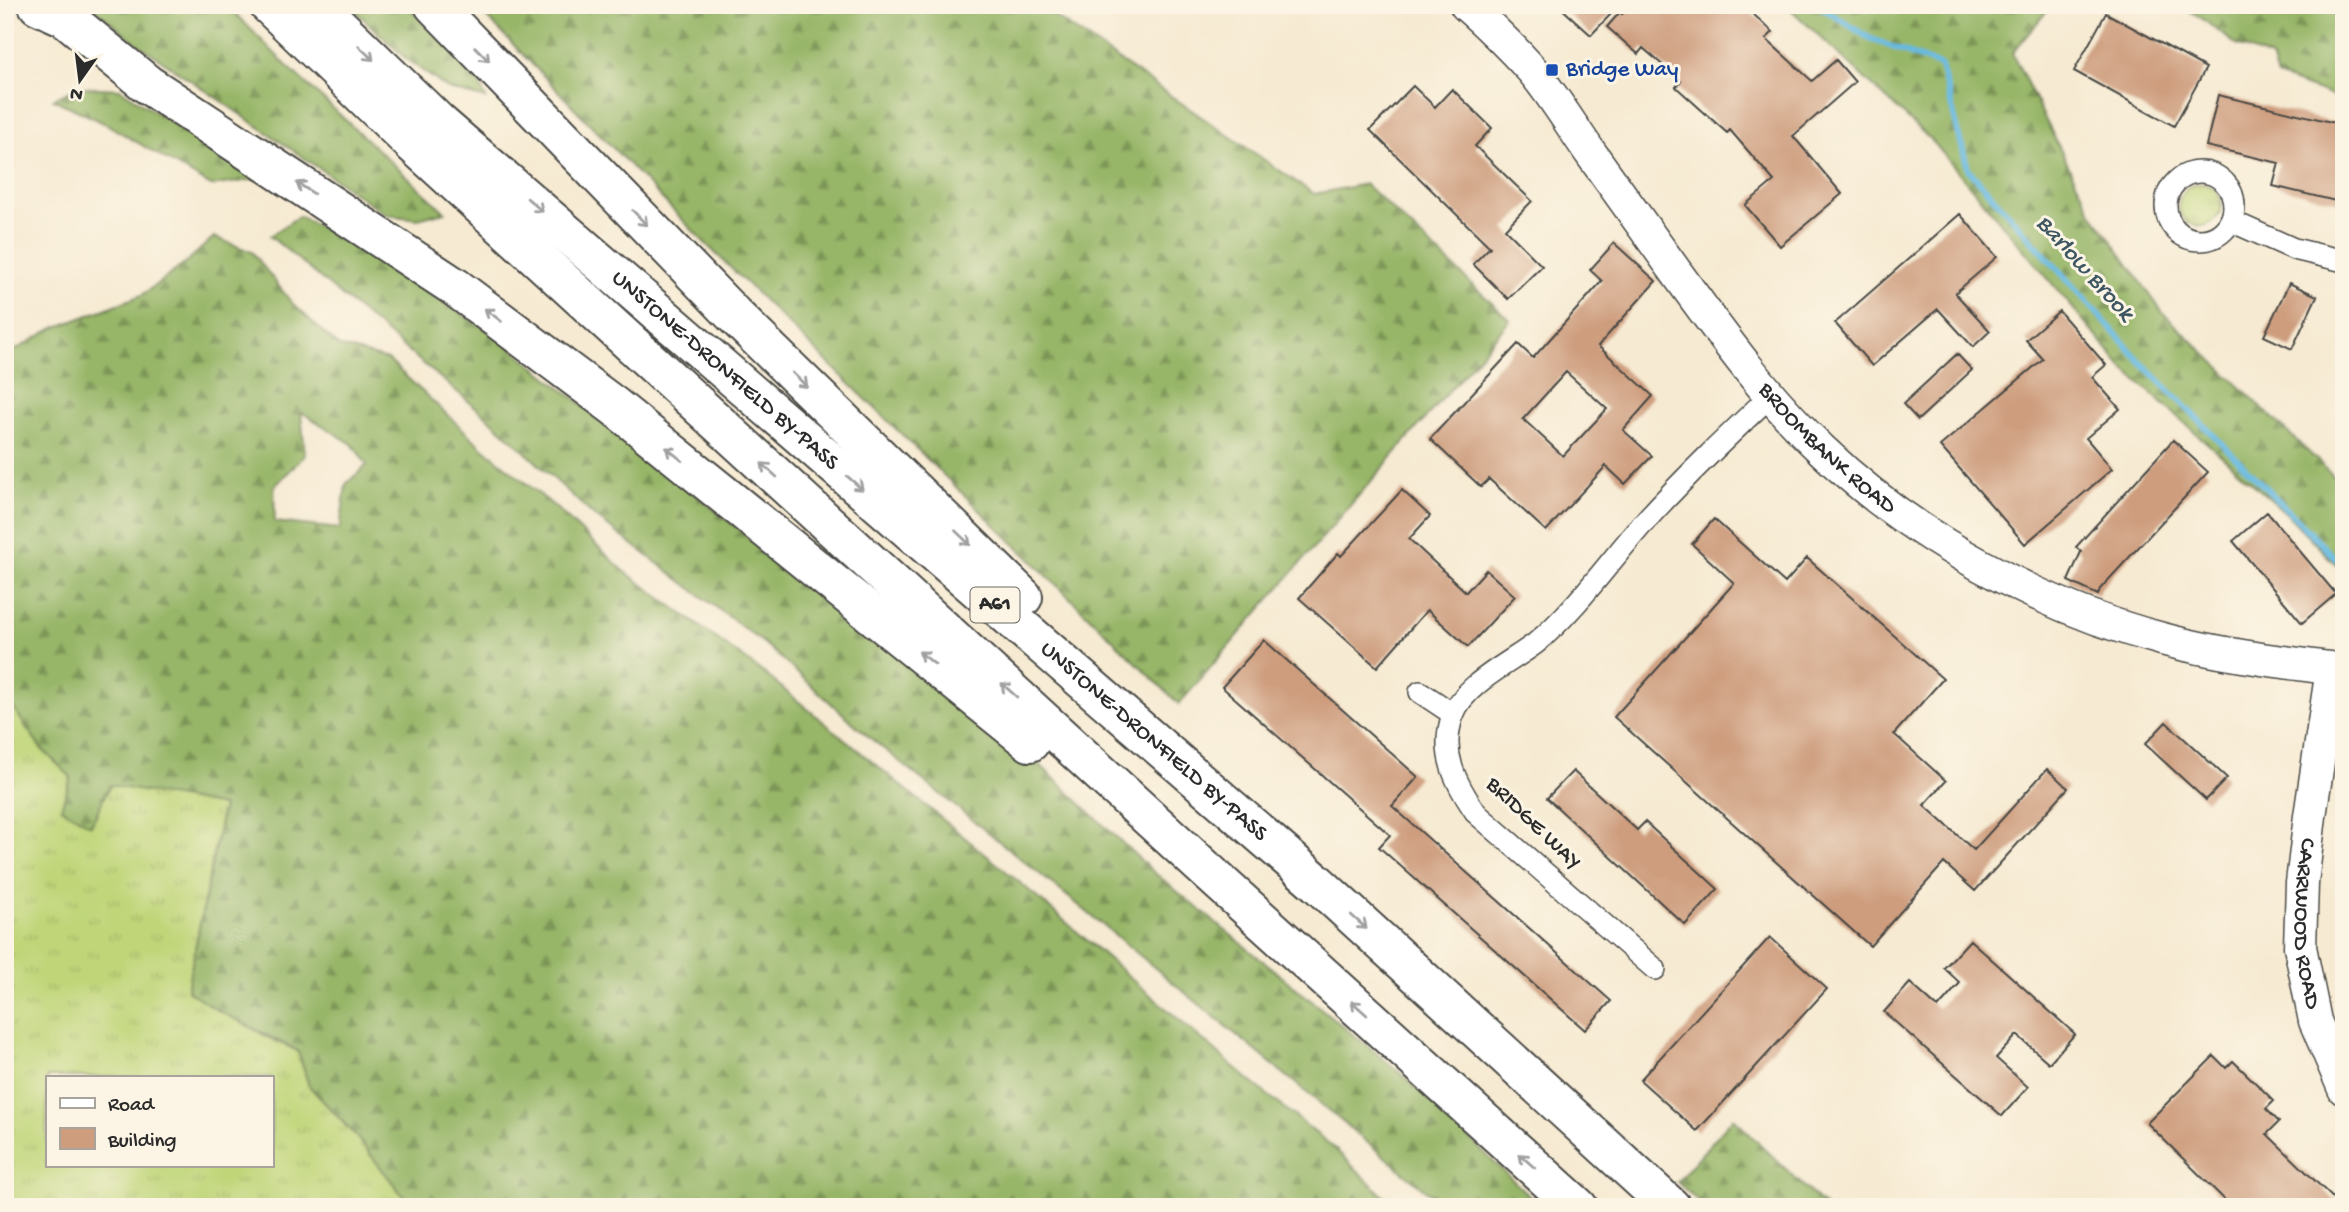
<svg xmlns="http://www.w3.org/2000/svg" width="2349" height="1212" font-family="'Gochi Hand',sans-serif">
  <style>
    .grass { fill: url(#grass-tufts); stroke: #758052; stroke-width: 2; fill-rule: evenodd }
    .forest { fill: url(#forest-firs); stroke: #61704a; stroke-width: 2; fill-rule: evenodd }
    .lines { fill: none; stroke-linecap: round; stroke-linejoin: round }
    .stream { stroke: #66bae2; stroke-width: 6 }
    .building { fill: #ce9d7e; fill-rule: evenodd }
    .street-casing { stroke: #494844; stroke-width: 24 }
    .secondary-casing { stroke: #494844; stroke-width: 35 }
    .highway-casing { stroke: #494844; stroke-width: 42 }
    .street { stroke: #fff; stroke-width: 21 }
    .secondary { stroke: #fff; stroke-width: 32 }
    .highway { stroke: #fff; stroke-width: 38 }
    .oneway { stroke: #a0a0a0 }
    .transit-dot { fill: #1a4fb4; stroke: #fcf5e5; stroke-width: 2.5 }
    .labels { text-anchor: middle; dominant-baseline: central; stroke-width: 6; stroke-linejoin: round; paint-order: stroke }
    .shield { fill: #fcf5e5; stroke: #6a6863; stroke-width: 2 }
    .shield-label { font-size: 21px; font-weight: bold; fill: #2b2b2b }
    .transit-label { font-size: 23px; fill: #164399; stroke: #fcf5e5; text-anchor: start }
    .street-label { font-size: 23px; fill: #2b2b2b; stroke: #fcf5e5 }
    .water-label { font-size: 24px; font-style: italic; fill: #3d5662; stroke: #fcf5e5 }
  </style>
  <defs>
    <pattern id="grass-tufts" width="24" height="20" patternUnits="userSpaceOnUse" patternTransform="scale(1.75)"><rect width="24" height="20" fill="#bfd578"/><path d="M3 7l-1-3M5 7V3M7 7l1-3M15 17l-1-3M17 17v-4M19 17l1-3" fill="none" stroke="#a4b768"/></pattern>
    <pattern id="forest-firs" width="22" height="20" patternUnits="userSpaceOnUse" patternTransform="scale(1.75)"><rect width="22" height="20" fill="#97b668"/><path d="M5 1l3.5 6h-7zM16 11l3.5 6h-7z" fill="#7b9456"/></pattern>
  </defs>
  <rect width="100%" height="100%" fill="#fcf5e5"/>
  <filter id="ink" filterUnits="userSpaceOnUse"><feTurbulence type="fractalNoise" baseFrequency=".0143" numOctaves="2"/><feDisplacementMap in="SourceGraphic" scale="14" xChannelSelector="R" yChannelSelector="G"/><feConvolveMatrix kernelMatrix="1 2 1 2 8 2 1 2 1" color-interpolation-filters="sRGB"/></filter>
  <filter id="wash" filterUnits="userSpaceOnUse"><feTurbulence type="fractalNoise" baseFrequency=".00686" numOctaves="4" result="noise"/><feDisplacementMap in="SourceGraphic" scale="28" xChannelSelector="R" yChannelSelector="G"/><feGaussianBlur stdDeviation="1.57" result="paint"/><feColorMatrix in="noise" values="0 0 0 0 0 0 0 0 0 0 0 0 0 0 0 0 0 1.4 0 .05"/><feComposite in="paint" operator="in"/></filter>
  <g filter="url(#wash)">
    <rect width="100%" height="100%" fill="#f6ead2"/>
    <path class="grass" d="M2179 205a21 21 0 1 1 42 0a21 21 0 1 1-42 0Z
      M5,635L10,703L40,747L71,777L223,806L187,990L269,1038L298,1051L309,1086L354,1134L412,1207H5ZM47,1077H271V1165H47Z"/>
    <path class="forest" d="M90,5H227L286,65L445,212L418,219L387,215L135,42Z
      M349,5H406L477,77L486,99L448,89L405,58Z
      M475,5H1038L1314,194L1365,184L1510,320L1179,704L702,240Z
      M1786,5H2052L2012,53L2092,213L2163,313L2344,486V573L2286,513L2124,369L1934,143Z
      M2176,5H2344V100L2277,76L2271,58L2237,45L2197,15Z
      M79,87L120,89L258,179L211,186L106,124L53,99Z
      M299,216L367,254L492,333L867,631L1040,765L1151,870L1404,1076L1541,1207H1446L1076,903L869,737L765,644L592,514L491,420L270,236Z
      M214,237L252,252L292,303L338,346L388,360L482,447L555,507L624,571L765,674L1024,886L1249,1080L1333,1147L1395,1207H412L354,1134L309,1086L298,1051L217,1010L187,990L223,806L110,785L91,825L61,808L71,777L40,747L10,703L5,635V356L52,329L142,295L183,265ZM301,412L352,444L367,465L346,484L340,529L275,522L274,487L305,455Z
      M1733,1118L1825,1207H1704L1677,1182Z"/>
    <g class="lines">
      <path class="stream" d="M1818,5L1869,38L1941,66L1968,169L2140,361L2344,567"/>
    </g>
    <g id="blocks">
      <path class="building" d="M1558,5H1604L1612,13L1591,35Z
        M1631,5H1743L1773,32L1766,39L1812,81L1836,60L1855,82L1793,136L1842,194L1780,246L1745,205L1774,181L1730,130L1727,133L1676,87L1681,81L1643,48L1638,54L1607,27L1620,12L1622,14Z
        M2106,13L2206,68L2174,126L2074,71Z
        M1413,86L1435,107L1452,89L1492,128L1475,146L1532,201L1505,229L1542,266L1508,299L1473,264L1490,247L1370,130Z
        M2218,95L2344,125V203L2273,186L2279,163L2206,146Z
        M1960,214L1997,257L1955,293L1990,331L1973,347L1938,309L1872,366L1835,323Z
        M1614,243L1656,281L1598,346L1653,396L1623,430L1652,456L1625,484L1606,466L1546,531L1489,479L1481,487L1430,439L1518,344L1533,358L1602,281L1590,270ZM1566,372L1607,409L1563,456L1523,419Z
        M2289,283L2317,296L2292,349L2264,336Z
        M2059,311L2106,365L2092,377L2120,409L2086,438L2112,469L2025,544L1940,446L2043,359L2026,340Z
        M1957,354L1972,370L1918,420L1903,404Z
        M2173,440L2208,472L2100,589L2098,595L2068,581L2081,552L2076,547Z
        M1402,490L1430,516L1409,539L1466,592L1486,570L1515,596L1468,647L1427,610L1377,667L1299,598L1338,553L1341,556Z
        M2267,512L2336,594L2302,623L2233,541Z
        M1714,519L1785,583L1807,558L1943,679L1894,734L1946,781L1924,805L1974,850L2047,769L2068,788L1975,891L1944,863L1870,946L1614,717L1734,583L1692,544Z
        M1264,640L1418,777L1392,806L1611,1001L1585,1030L1379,847L1390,835L1222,687Z
        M2166,722L2227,778L2206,800L2145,744Z
        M1573,771L1637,830L1645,822L1718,889L1685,925L1547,798Z
        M1770,937L1827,989L1697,1131L1640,1080Z
        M1970,940L2075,1034L2049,1063L2017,1035L1996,1058L2028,1087L2002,1116L1884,1012L1910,983L1938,1008L1960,983L1944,968Z
        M2214,1056L2226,1068L2233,1061L2274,1101L2266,1109L2279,1122L2267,1134L2342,1207H2232L2147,1123Z"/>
    </g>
  </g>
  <g filter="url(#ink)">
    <use href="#blocks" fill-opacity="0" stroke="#494844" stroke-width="2"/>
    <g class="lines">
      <g class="street-casing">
        <path id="street" d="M2166 206a34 34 0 1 1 68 0a34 34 0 1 1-68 0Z
          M2231,221L2294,249L2344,261
          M1420,692L1453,714
          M1655,969L1477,814C1456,784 1439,753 1453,715C1464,684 1510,663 1536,643C1575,611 1612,558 1646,520C1686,476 1728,436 1771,395"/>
      </g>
      <g class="secondary-casing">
        <g id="secondary">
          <path id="s1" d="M1466,5C1489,25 1511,47 1532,70C1554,96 1572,127 1592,155C1620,194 1648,233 1676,272C1721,334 1766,397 1822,450C1912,537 2041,607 2162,639C2221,655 2283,662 2344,670"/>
          <path id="s2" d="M2332,669L2310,816L2302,883L2300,947L2315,1021L2344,1089"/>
        </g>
      </g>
      <g class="highway-casing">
        <g id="highway">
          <path d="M38,5L65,17L147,84L455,287L614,406L1030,742"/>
          <path d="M269,5L412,143L1215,878L1578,1207"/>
          <path id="s3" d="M317,5L439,123L1317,883L1671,1207"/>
          <path d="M434,5L734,315L1023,597"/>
        </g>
      </g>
      <use href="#street" class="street"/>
      <use href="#secondary" class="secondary"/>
      <use href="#highway" class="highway"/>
    </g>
    <defs><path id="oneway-shaft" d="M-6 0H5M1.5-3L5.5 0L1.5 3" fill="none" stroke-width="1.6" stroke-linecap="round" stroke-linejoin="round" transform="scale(1.75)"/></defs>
    <g class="oneway">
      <use href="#oneway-shaft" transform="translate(366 53) rotate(44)"/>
      <use href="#oneway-shaft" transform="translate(482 54) rotate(46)"/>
      <use href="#oneway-shaft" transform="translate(305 188) rotate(-147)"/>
      <use href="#oneway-shaft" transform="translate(535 205) rotate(41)"/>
      <use href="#oneway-shaft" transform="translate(640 218) rotate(46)"/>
      <use href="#oneway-shaft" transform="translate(493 315) rotate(-143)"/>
      <use href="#oneway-shaft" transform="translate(800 380) rotate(44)"/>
      <use href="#oneway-shaft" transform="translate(674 454) rotate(-141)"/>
      <use href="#oneway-shaft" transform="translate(769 470) rotate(-138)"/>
      <use href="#oneway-shaft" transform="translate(855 483) rotate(41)"/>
      <use href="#oneway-shaft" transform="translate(963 538) rotate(44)"/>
      <use href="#oneway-shaft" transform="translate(927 658) rotate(-141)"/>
      <use href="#oneway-shaft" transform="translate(1009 690) rotate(-138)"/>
      <use href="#oneway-shaft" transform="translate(1359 922) rotate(42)"/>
      <use href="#oneway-shaft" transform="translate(1359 1008) rotate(-138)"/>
      <use href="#oneway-shaft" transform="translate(1527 1161) rotate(-138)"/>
    </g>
  </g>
  <rect class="transit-dot" x="1545" y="63" width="14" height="14" rx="3.5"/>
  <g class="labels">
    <rect class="shield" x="970.5" y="587.5" width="49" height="35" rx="5"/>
    <g class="shield-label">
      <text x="995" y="605">A61</text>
    </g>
    <g class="transit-label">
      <text x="1566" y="70">Bridge Way</text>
    </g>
    <g class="street-label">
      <text stroke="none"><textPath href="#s3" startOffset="548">UNSTONE-DRONFIELD BY-PASS</textPath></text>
      <text stroke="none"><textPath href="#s1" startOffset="574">BROOMBANK ROAD</textPath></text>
      <text stroke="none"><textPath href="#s3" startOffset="1115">UNSTONE-DRONFIELD BY-PASS</textPath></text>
      <text transform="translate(1533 824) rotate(44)">BRIDGE WAY</text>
      <text stroke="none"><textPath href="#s2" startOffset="257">CARRWOOD ROAD</textPath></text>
    </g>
    <g class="water-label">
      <text transform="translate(2084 269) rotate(48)">Barlow Brook</text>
    </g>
  </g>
  <rect width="2349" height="1212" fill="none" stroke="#fcf5e5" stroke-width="28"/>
  <rect x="46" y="1076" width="228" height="91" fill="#fcf5e5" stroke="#a8a49b" stroke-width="2"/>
  <rect x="60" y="1098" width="35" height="10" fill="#ffffff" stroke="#a8a49b" stroke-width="2"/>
  <text x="108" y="1110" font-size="21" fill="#2b2b2b">Road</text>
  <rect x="60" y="1128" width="35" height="21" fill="#ce9d7e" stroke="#a8a49b" stroke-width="2"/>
  <text x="108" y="1146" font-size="21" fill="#2b2b2b">Building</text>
  <g transform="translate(80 80) rotate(194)" stroke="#fcf5e5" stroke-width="5" paint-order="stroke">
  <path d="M0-5L12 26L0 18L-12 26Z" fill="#2b2b2b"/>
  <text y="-10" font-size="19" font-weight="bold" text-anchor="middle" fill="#2b2b2b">N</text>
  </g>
</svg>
